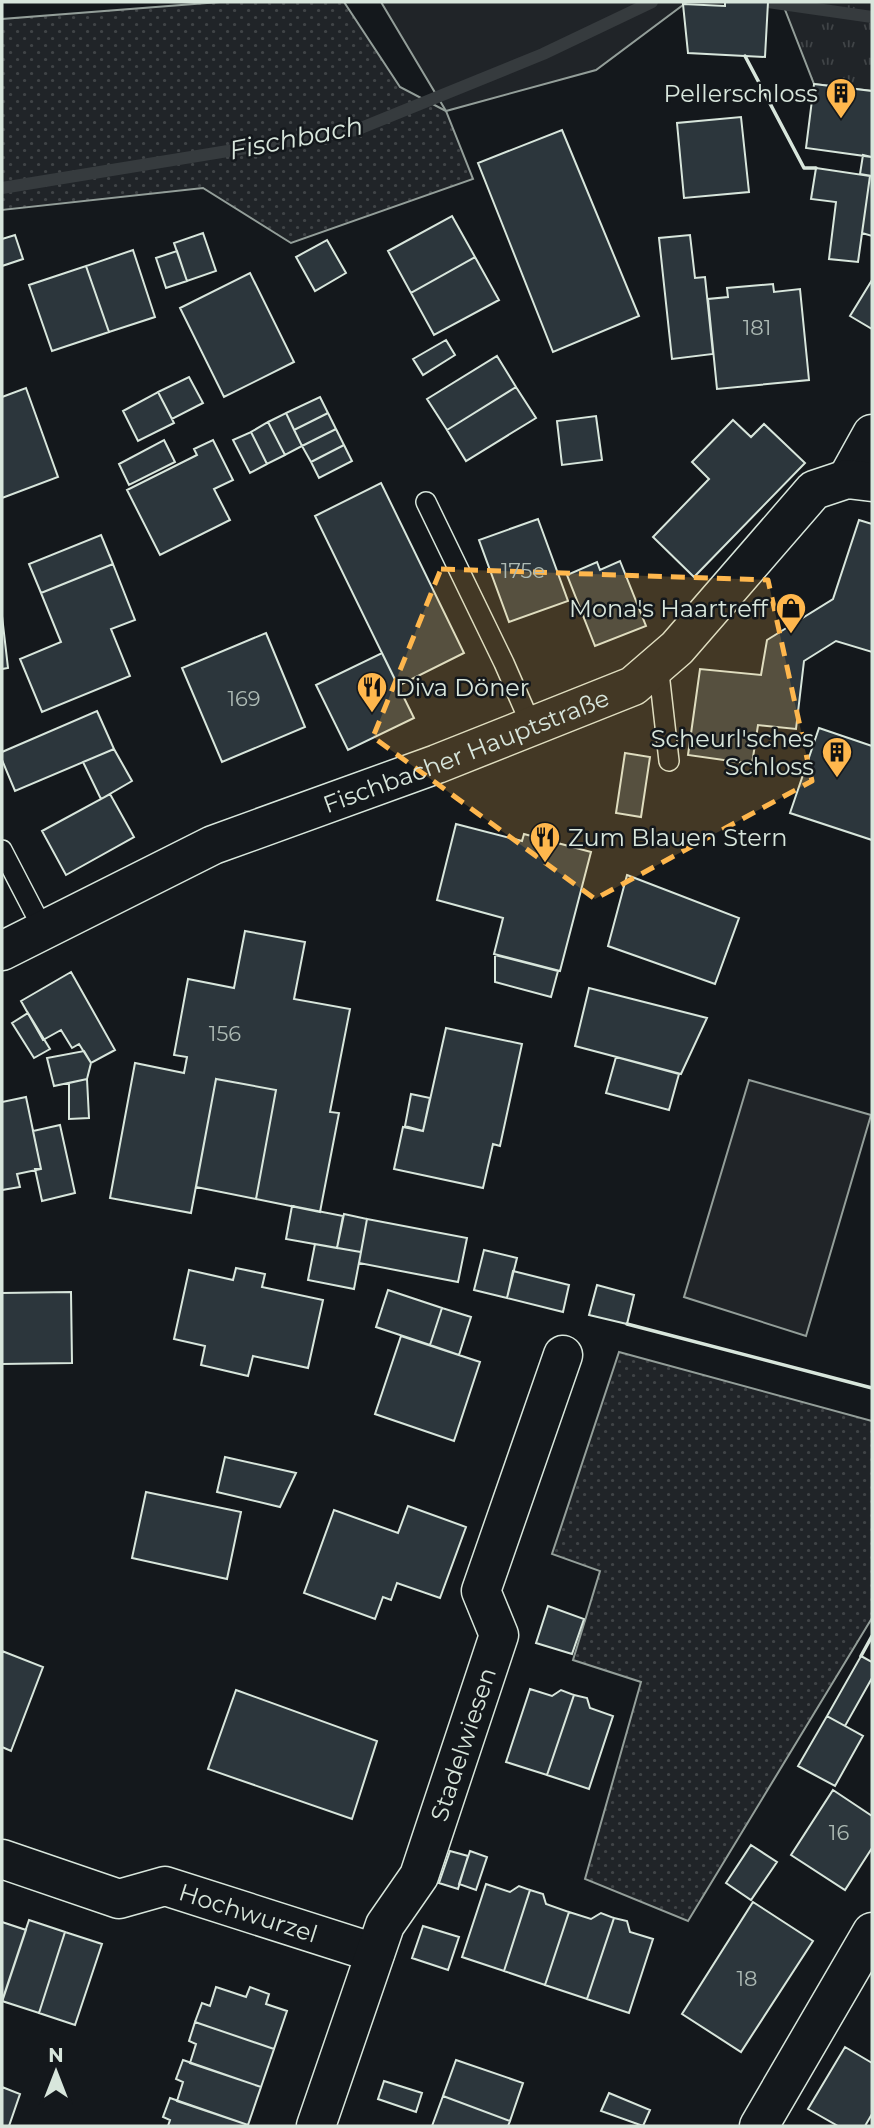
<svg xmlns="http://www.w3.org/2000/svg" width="874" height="2128" font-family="Montserrat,sans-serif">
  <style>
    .grass { fill: url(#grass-dots); stroke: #939e99; stroke-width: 2 }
    .park { fill: url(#park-tufts); stroke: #939e99; stroke-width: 2 }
    .garden { fill: #202428; stroke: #939e99; stroke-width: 2 }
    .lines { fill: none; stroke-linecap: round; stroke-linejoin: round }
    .stream { stroke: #363b3e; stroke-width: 12 }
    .building { fill: #2c363c; stroke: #d8e6dc; stroke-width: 2 }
    .service-casing { stroke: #d8e6dc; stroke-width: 22 }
    .minor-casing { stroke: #d8e6dc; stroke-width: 41 }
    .secondary-casing { stroke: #d8e6dc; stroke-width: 41 }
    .service { stroke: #14181c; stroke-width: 19 }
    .minor { stroke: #14181c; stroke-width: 38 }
    .secondary { stroke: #14181c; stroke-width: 38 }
    .wall { stroke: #d8e6dc; stroke-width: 3.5 }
    .marked { fill: #ffb74d; fill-opacity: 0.2; stroke: #ffb74d; stroke-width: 5; stroke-dasharray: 14 9; stroke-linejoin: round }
    .labels { text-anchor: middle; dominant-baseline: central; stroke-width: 5; stroke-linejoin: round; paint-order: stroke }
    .number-label { font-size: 21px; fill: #adbab4 }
    .poi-label { font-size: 24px; fill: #d8e6dc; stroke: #14181c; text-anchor: end }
    .street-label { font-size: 24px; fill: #d8e6dc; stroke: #14181c }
    .water-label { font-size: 26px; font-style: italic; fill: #d8e6dc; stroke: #14181c }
  </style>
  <defs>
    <pattern id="grass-dots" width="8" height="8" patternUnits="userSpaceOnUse" patternTransform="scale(1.75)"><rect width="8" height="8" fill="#202428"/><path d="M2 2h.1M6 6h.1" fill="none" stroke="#404447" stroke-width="1.8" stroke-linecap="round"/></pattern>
    <pattern id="park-tufts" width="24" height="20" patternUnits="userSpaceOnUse" patternTransform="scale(1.75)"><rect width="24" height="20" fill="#202428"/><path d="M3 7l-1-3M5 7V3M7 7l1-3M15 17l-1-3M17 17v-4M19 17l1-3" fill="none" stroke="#404447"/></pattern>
  </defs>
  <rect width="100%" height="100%" fill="#14181c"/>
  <path class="grass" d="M220,2H344L400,87L446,111L473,179L291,243L203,188L2,210V19Z
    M619,1352L872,1421V1618L688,1921L585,1879L641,1682L573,1660L600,1571L552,1554Z"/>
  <path class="park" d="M782,2H872V91L814,84Z"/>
  <path class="garden" d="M381,2H687L596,70L446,111Z
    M749,1080L871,1115L806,1336L684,1297Z"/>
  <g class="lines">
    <path class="stream" d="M768,2L872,17
      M2,188L356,130L543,54L652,2"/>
  </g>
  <path class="building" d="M725,2H768L765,57L688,53L683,4L725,6Z
    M814,84L872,91V157L806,148Z
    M741,117L749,192L684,198L677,123Z
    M562,130L639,316L553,352L478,163Z
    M863,155L872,157V176L860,174Z
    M816,168L870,176L858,262L829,259L836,202L811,199Z
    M870,176H872V236L862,233Z
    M452,216L475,257L411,293L388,251Z
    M203,233L216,271L187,281L174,243Z
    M15,235L23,259L2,266V239Z
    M690,235L695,278L705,277L713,354L672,359L659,238Z
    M327,240L346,273L315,291L296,257Z
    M133,250L155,317L109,332L86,266Z
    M177,251L187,281L166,288L156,258Z
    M475,257L499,300L434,335L411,293Z
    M86,266L109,332L52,351L29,285Z
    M250,273L294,362L224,397L180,308Z
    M872,280V329L850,316Z
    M773,284L774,292L800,289L809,380L717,389L708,299L728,297L727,288Z
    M446,340L455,355L423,375L413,359Z
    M497,356L516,387L447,430L427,399Z
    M189,377L203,403L172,419L158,392Z
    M516,387L536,418L466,461L447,430Z
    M26,388L58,477L2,498V397Z
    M158,392L174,423L138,441L123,411Z
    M320,397L328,413L294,430L286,413Z
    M286,413L302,446L285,455L268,422Z
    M328,413L336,429L302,446L294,430Z
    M596,416L602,460L562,465L557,421Z
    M733,420L751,437L764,424L805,463L694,577L653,537L709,479L692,462Z
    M268,422L285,455L267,464L251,432Z
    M336,429L344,445L311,462L302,446Z
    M251,432L267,464L250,473L233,440Z
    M164,440L175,462L129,485L119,464Z
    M213,440L233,480L214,489L230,520L160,555L127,490L197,455L194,449Z
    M344,445L352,461L319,478L311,462Z
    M381,483L464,653L398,686L315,516Z
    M538,519L568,601L509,622L479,540Z
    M859,520L872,524V652L836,641L804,661L796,729L758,725L752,764L688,755L700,669L761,675L767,640L833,599Z
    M101,535L113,564L41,593L29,564Z
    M620,561L646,626L595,646L567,575L597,562L600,570Z
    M113,564L135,620L111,629L130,676L42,712L20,659L61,642L41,593Z
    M2,616L8,668L2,669Z
    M266,633L305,727L222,762L182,668Z
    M382,653L414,718L348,750L316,685Z
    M97,711L114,749L15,791L2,760V752Z
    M819,728L872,746V840L790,813Z
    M114,749L132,781L101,799L83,762Z
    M625,753L650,757L641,817L616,813Z
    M110,794L134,837L66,875L42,831Z
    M456,824L522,841L524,834L591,852L560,971L494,954L503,918L437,900Z
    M627,875L739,918L715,984L608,946Z
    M245,931L305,942L294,999L350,1009L330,1112L339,1113L320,1212L256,1199L276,1090L216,1079L191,1213L110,1198L135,1063L184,1073L187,1057L174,1055L188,979L234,988Z
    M495,955L558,971L551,997L495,982Z
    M71,972L115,1050L91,1063L79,1044L72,1048L61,1030L43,1040L21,1001Z
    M589,988L707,1018L681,1074L575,1046Z
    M28,1013L50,1049L34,1058L12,1023Z
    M446,1028L522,1044L500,1146L493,1144L483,1188L394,1169L403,1127L423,1131Z
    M84,1051L91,1063L87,1079L54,1086L47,1058Z
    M616,1057L679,1074L669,1110L606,1093Z
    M87,1079L89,1118L69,1119V1083Z
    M216,1079L276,1090L256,1199L196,1187Z
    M411,1094L430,1098L423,1131L405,1126Z
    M26,1097L41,1169L17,1174L20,1187L2,1190V1102Z
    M60,1125L75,1193L42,1201L35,1169H41L33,1131Z
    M292,1206L343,1216L337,1248L286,1239Z
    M344,1214L367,1219L361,1252L337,1248Z
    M367,1219L467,1238L458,1282L359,1263Z
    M315,1244L361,1252L354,1289L308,1280Z
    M484,1250L517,1258L507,1298L474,1290Z
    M236,1268L265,1274L262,1287L323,1300L308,1368L253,1356L248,1376L201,1365L205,1346L174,1339L189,1270L233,1280Z
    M513,1271L569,1285L563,1312L507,1298Z
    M597,1285L634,1295L627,1324L589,1315Z
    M388,1290L442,1308L430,1345L376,1327Z
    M71,1292L72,1363L2,1364V1293Z
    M442,1308L471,1317L459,1355L430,1345Z
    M401,1336L480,1362L454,1441L375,1414Z
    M225,1457L296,1473L280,1507L217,1492Z
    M146,1492L241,1512L227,1579L132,1558Z
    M408,1506L466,1527L440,1598L397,1583L391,1600L383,1597L375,1619L304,1593L334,1510L398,1533Z
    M548,1606L584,1619L572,1654L536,1643Z
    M2,1651L43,1667L11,1751L2,1747Z
    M861,1656L872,1662V1678L845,1726L827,1716Z
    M530,1689L552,1696L561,1690L574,1695L547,1775L506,1762Z
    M236,1690L377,1741L352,1819L208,1769Z
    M574,1695L587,1698L590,1708L613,1716L589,1789L547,1775Z
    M827,1716L863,1736L835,1786L798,1766Z
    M833,1790L872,1816V1848L845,1890L791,1855Z
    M751,1845L777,1862L751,1900L726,1883Z
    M450,1851L468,1856L458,1889L439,1883Z
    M470,1851L487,1857L476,1890L459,1884Z
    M486,1884L510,1892L519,1886L530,1890L504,1971L462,1957Z
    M530,1890L543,1894L546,1904L569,1912L545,1985L504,1971Z
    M753,1902L813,1941L741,2052L682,2014Z
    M569,1912L591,1919L601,1913L614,1918L587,1999L545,1985Z
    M614,1918L627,1921L630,1932L653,1939L629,2013L587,1999Z
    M29,1920L65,1932L39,2013L2,2001Z
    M2,1922L26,1930L2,2002Z
    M423,1926L459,1937L448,1970L412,1958Z
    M65,1932L102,1944L75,2025L39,2013Z
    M216,1987L246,1997L250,1987L269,1994L266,2004L287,2011L274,2049L195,2022L202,2003L210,2006Z
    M195,2022L274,2049L261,2087L190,2063L196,2044L189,2041Z
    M845,2047L872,2063V2114L865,2126H838L808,2109Z
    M183,2060L261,2087L248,2125L177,2101L183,2082L176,2079Z
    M456,2060L523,2083L510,2121L443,2096Z
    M384,2081L422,2093L416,2112L378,2099Z
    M2,2087L20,2094L9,2126H2Z
    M609,2093L650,2110L643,2126L601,2111Z
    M443,2096L510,2121L508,2126H432Z
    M170,2098L248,2125V2126H168L170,2120L163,2117Z"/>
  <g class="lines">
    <g class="service-casing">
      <path id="service" d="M426,502L504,663L532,727
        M658,664L669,761
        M2,850L43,929"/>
    </g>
    <g class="minor-casing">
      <g id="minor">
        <path d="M847,479L872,434"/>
        <path id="s1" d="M2,1859L119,1899L165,1886L375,1953"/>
        <path id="s2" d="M316,2126L385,1925L419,1876L499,1635L481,1591L563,1355"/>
        <path d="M759,2126L872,1932"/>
      </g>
    </g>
    <g class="secondary-casing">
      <g id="secondary">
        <path id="s3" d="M2,951L213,845L437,764L633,686L677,648L814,490L847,479L872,482"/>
      </g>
    </g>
    <use href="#service" class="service"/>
    <use href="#minor" class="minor"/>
    <use href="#secondary" class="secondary"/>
    <path class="wall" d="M745,56L804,168H816
      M627,1324L872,1388
      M861,1656L872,1636"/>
  </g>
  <path class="marked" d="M441,569L768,580L812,781L595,899L373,737Z"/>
  <defs>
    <g id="building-pin" transform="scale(1.575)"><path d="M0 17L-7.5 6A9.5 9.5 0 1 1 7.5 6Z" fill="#ffb74d" stroke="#14181c"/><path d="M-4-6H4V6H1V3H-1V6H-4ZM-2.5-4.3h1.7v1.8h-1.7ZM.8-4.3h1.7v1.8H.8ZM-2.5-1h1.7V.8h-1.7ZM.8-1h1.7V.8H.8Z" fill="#111"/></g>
    <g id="shop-pin" transform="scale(1.575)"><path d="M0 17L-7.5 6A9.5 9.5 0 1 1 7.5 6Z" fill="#ffb74d" stroke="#14181c"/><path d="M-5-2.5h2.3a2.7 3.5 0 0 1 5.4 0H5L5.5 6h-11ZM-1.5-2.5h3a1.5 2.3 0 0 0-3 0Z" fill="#111"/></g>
    <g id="restaurant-pin" transform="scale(1.575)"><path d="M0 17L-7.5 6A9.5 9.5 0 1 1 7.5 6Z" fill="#ffb74d" stroke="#14181c"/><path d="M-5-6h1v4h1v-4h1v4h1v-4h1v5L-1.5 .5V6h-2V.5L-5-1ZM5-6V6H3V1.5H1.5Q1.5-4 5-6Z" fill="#111"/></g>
  </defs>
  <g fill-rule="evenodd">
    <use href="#building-pin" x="841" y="93"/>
    <use href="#shop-pin" x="791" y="608"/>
    <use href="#restaurant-pin" x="372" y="687"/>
    <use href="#building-pin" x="837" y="752"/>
    <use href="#restaurant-pin" x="545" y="837"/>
  </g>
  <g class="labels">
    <g class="number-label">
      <text x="757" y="327">181</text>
      <text x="523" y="570">175e</text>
      <text x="244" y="698">169</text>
      <text x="225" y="1033">156</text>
      <text x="839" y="1832">16</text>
      <text x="747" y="1978">18</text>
    </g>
    <g class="poi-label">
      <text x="818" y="93">Pellerschloss</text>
      <text x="768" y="608">Mona's Haartreff</text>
      <text x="395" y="687" text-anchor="start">Diva Döner</text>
      <text x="814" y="738">Scheurl'sches<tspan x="814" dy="28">Schloss</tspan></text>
      <text x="568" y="837" text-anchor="start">Zum Blauen Stern</text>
    </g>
    <g class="street-label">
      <text stroke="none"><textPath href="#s3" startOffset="506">Fischbacher Hauptstraße</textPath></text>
      <text stroke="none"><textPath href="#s2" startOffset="411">Stadelwiesen</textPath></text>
      <text stroke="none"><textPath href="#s1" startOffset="259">Hochwurzel</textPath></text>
    </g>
    <g class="water-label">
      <text transform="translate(296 138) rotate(-11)">Fischbach</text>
    </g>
  </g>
  <rect width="874" height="2128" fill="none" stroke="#d8e6dc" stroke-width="7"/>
  <g transform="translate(56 2072)" stroke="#14181c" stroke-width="5" paint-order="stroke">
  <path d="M0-5L12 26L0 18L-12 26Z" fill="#d8e6dc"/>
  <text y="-10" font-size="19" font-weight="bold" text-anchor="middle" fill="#d8e6dc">N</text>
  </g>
</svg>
